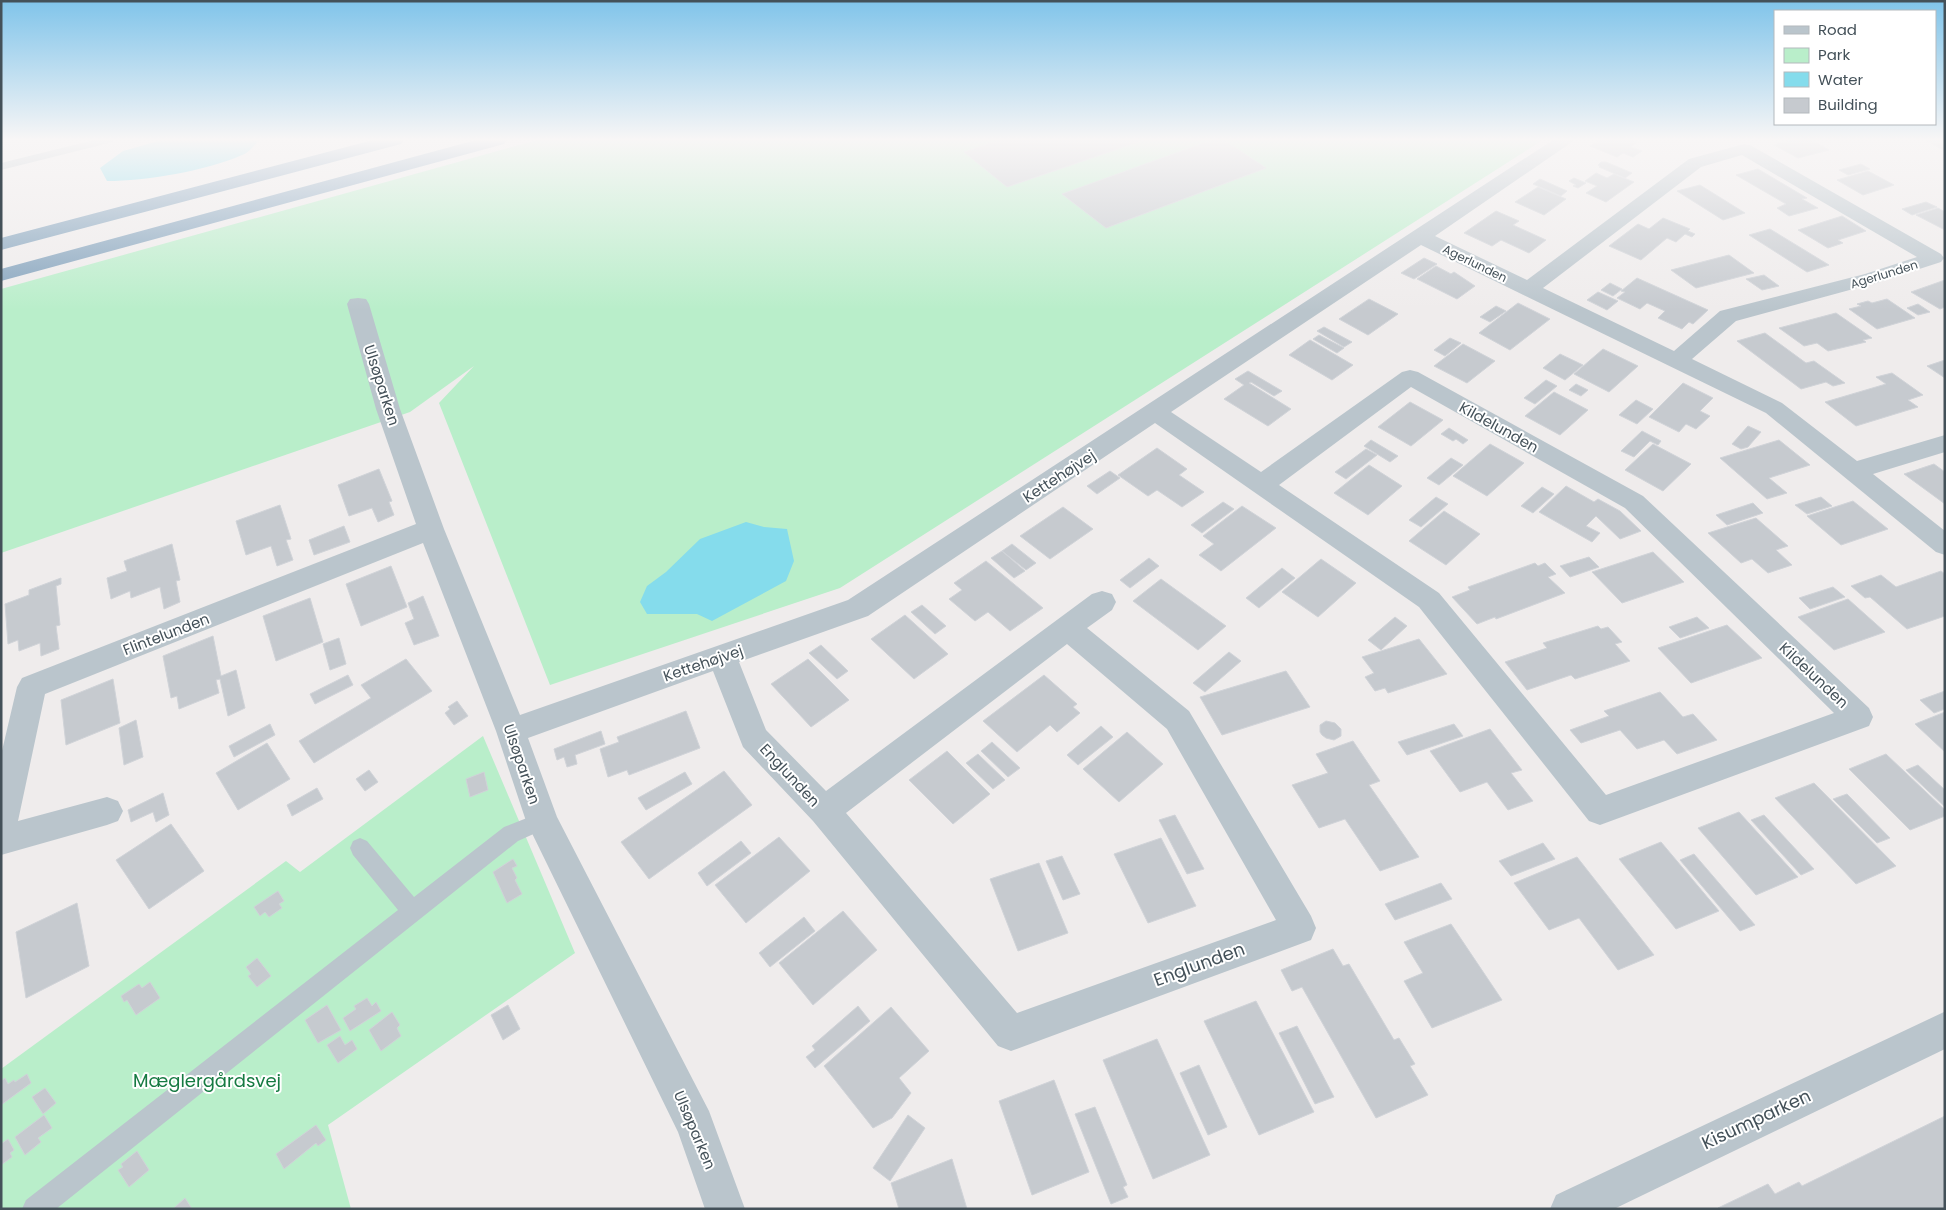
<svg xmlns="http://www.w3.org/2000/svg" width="1946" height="1210" font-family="Poppins,sans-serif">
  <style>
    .green { fill: #b9eeca }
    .water { fill: #85dcec }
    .building { fill: #c6cacf; stroke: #d0d3d8 }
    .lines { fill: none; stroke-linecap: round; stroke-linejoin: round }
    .service { fill: #bac5cc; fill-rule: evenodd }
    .minor { fill: #bac5cc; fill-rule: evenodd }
    .motorway { fill: #83a2bc; fill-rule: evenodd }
    .labels { text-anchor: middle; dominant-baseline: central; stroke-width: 4; stroke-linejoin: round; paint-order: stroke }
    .far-street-label { font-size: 12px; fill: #445159; stroke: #fff }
    .street-label { font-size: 15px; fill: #445159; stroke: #fff }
    .near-street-label { font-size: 18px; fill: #445159; stroke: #fff }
    .near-park-label { font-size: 18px; fill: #167a42; stroke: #fff }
  </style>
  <rect width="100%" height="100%" fill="#efecec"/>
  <path class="green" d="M537,140H1543L840,588L550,685L439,403L474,366L410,412L1,553V289Z
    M483,736L575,953L328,1125L351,1209H1V1069L286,861L300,872Z"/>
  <path class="water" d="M162,140H260C254,145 249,153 242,155C206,171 146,181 107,181L100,168L123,151Z
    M746,522L764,527L787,529L794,561L786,581L712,621L697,614H647L640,602L647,586L666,572L700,539Z"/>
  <path class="building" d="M1000,140H1144L1007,187L964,152Z
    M1212,140H1224L1266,168L1106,228L1062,194Z
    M1598,140H1632L1637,142L1631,147L1642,151L1633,157L1623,153L1617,157L1590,146Z
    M1790,140H1812L1829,150L1798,158L1774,145Z
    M1925,140H1945V151Z
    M1601,162H1606L1632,173L1625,178L1599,167L1600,166L1598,165Z
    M1861,164L1870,169L1848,175L1839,170Z
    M1758,169L1807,198L1802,199L1818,208L1789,216L1777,208L1786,204L1736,175Z
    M1868,171L1894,185L1863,195L1837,180Z
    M1596,173L1607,178L1614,174L1634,182L1606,202L1586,193L1597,186L1585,181Z
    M1574,178L1586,183L1578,188L1573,186L1576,185L1569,181Z
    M1540,179L1567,191L1561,196L1533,184Z
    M1700,185L1745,213L1723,220L1677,191Z
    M1538,187L1566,199L1544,215L1515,202Z
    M1926,202L1937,207L1912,215L1902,209Z
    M1938,208L1945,212V230L1916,215Z
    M1496,211L1519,221L1513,225L1546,240L1529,253L1501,240L1492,246L1464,233Z
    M1842,216L1866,231L1838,240L1843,243L1828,248L1798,230Z
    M1663,218L1690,229L1688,231L1695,234L1692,237L1685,234L1676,242L1667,238L1641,260L1609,246L1638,224L1649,229Z
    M1770,229L1829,265L1807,272L1749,235Z
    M1729,255L1754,273L1696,288L1671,270Z
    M1424,258L1437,264L1414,279L1401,273Z
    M1436,266L1451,274L1454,272L1475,286L1457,299L1417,279Z
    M1764,275L1779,286L1762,290L1746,279Z
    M1637,278L1708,310L1693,324L1689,322L1682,329L1658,318L1665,311L1647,303L1640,309L1617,298L1625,292L1621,291Z
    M1945,280V307L1940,309L1911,292Z
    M1610,283L1622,289L1613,296L1601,290Z
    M1598,292L1618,301L1607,310L1587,300Z
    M1369,299L1398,314L1368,335L1339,319Z
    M1887,299L1915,318L1877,329L1849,309L1861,306L1857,304L1868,301L1872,303Z
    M1518,303L1550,319L1510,350L1479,333Z
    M1918,304L1930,312L1918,315L1907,308Z
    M1496,306L1506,311L1490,322L1480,317Z
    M1836,313L1872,338L1863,340L1866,342L1828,351L1817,343L1804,346L1779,328Z
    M1324,327L1352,342L1344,347L1317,331Z
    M1765,333L1806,363L1814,361L1845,383L1833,386L1826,382L1801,389L1737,341Z
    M1319,335L1344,348L1337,353L1313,339Z
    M1450,338L1461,343L1445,356L1434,350Z
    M1310,340L1353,365L1332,380L1289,355Z
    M1463,344L1495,361L1467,383L1434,366Z
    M1603,349L1638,366L1609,392L1574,374Z
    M1560,354L1583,365L1565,380L1543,368Z
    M1945,360V378L1927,366Z
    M1248,371L1282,391L1274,396L1251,382L1249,383L1291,409L1268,426L1224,399L1244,385L1235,379Z
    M1892,373L1923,395L1908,400L1918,407L1856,426L1825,402L1886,384L1876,377Z
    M1546,380L1557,386L1535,404L1524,398Z
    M1683,383L1713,398L1700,411L1710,416L1696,429L1686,424L1679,432L1649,417Z
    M1576,384L1588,390L1581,396L1569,390Z
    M1554,392L1588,410L1560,435L1525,416Z
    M1636,400L1653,409L1637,424L1619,415Z
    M1410,402L1443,420L1411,446L1378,427Z
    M1748,426L1761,432L1748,447L1741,449L1732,444Z
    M1449,428L1468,440L1463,444L1456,439L1453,441L1441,434Z
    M1642,431L1661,441L1658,445L1650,441L1634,457L1621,451Z
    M1371,440L1398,456L1390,462L1364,446Z
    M1779,440L1810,465L1769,478L1787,493L1767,499L1720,458Z
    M1490,444L1524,463L1487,496L1453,476Z
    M1653,444L1691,464L1663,491L1625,470Z
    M1157,448L1187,469L1179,475L1204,492L1182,507L1157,490L1148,496L1118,475Z
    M1366,449L1377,455L1346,479L1335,472Z
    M1451,458L1463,465L1439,485L1427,478Z
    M1934,464L1945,472V504L1904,474Z
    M1369,465L1402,486L1368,515L1334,493Z
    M379,469L392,501L389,502L394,515L378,522L372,508L349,516L338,485Z
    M1110,471L1120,478L1097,494L1087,486Z
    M1566,486L1594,502L1598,499L1620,511L1641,531L1620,539L1596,516L1586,526L1600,533L1592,542L1539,512Z
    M1542,487L1554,494L1533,513L1521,506Z
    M1436,497L1448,504L1421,527L1409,520Z
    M1821,497L1832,506L1807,514L1795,505Z
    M1853,501L1888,529L1841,545L1807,516Z
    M1223,502L1234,509L1202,533L1191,525Z
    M1753,503L1763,513L1727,525L1716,515Z
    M280,505L291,539L286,540L293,560L277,566L271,546L246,555L236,521Z
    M1242,506L1276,528L1221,571L1199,555L1214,544L1203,536Z
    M1063,507L1093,529L1050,559L1020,536Z
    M1444,511L1480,534L1446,565L1409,541Z
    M1756,518L1788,546L1776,550L1792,565L1768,573L1752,559L1741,563L1708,533Z
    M344,526L350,542L314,555L309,540Z
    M172,544L180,580L176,581L180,602L164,609L160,587L131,598L130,591L111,599L107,578L127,571L124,561Z
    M1012,544L1036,563L1026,570L1002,551Z
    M1002,551L1025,571L1014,578L991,558Z
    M1653,552L1684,582L1622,603L1592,572Z
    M1589,557L1599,567L1570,577L1560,566Z
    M1149,558L1159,566L1130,588L1120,580Z
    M1321,559L1356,583L1318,617L1282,592Z
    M986,561L1043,608L1010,631L988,612L975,621L949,599L962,590L954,583Z
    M1535,563L1538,566L1545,563L1556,574L1548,577L1565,593L1496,619L1495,617L1477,624L1452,597L1470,590L1468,587Z
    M391,566L407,607L361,626L346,584Z
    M1282,568L1295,578L1259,608L1246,598Z
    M1941,571L1945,574V616L1907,629L1870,597L1865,598L1851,586L1881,575L1896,587Z
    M61,578V584L56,586L60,625L56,626L59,649L41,656L40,643L19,651L18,640L8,644L5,604L29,595V590Z
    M1161,579L1226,626L1198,650L1133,601Z
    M1833,587L1845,597L1810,609L1799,598Z
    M423,596L439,636L414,645L405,623L414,619L408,603Z
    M310,598L323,642L276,661L263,616Z
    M1848,599L1885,632L1834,650L1798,617Z
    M922,605L946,626L935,634L911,612Z
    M905,615L948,654L914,679L871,639Z
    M1395,617L1407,626L1381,650L1368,640Z
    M1697,617L1709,628L1680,638L1669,627Z
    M1727,625L1762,658L1691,683L1658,648Z
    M1598,626L1601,629L1608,627L1622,642L1615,644L1630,661L1575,679L1571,675L1527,690L1505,662L1547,648L1543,643Z
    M213,636L221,676L236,670L245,708L228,716L220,679L216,680L219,693L179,709L177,696L171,698L163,656Z
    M339,638L346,664L330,670L323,644Z
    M1419,639L1447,674L1388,693L1385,688L1375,691L1365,677L1374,673L1362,657Z
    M821,645L848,671L837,679L809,653Z
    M1229,652L1241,661L1205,692L1193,683Z
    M406,659L432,691L314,763L299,741L371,698L361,685Z
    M808,659L849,700L811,727L771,684Z
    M1286,671L1310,707L1222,735L1200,697Z
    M348,675L353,685L315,704L310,694Z
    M1044,675L1077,704L1073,707L1080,713L1057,732L1050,725L1017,752L983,721Z
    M113,679L120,723L66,745L61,700Z
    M1945,691V709L1934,713L1920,700Z
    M1660,692L1683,717L1693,714L1717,740L1677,754L1664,740L1637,749L1620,730L1581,743L1570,730L1609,716L1604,711Z
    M457,701L468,716L454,725L445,713L450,709L448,707Z
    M686,711L700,748L629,775L627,770L608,777L600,749L619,742L617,737Z
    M1945,712V752L1915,724Z
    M136,720L143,757L124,765L119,728Z
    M1326,721L1335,723L1341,729V736L1334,740L1326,738L1322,735L1320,732V725Z
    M270,724L275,735L234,757L229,746Z
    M1454,724L1463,736L1407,755L1398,742Z
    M1101,726L1113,737L1078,765L1067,755Z
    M1490,729L1522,770L1511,773L1533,801L1508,810L1487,782L1460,792L1430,751Z
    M601,731L605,744L575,755L577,764L567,767L564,757L557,760L554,749Z
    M1127,732L1163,764L1119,802L1083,769Z
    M1353,741L1380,781L1369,785L1419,857L1380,871L1345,819L1319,828L1292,785L1328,773L1316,754Z
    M992,742L1020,768L1008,777L981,751Z
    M267,743L290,779L238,810L216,773Z
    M947,751L990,794L953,824L909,780Z
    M978,754L1005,780L993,789L966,763Z
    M1886,754L1945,810V816L1910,830L1849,769Z
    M1918,765L1945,790V807L1906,770Z
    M369,770L378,782L365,791L356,779Z
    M724,771L752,805L649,879L621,842Z
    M484,772L488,790L470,797L466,779Z
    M685,772L692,784L646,810L638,798Z
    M1814,783L1896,866L1856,884L1775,798Z
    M317,788L323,799L292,816L287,805Z
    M163,793L169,815L156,822L153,812L131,822L128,810Z
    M1847,794L1890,838L1877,843L1833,799Z
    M1739,812L1798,877L1756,895L1698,828Z
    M1175,815L1204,869L1187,874L1159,820Z
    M1764,815L1814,869L1801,875L1751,820Z
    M171,824L204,871L149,909L116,860Z
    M779,837L810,871L746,923L715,885Z
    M1161,838L1196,906L1148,923L1114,854Z
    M741,841L751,853L707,886L698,873Z
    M1661,842L1719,911L1676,929L1619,859Z
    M1543,843L1555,859L1511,876L1499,861Z
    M1694,854L1755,925L1740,931L1680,860Z
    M1062,856L1080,894L1063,900L1046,861Z
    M1577,857L1654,955L1618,970L1579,918L1549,930L1514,883Z
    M513,859L517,866L512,868L517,878L515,880L522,894L507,903L493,872Z
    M1039,863L1068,933L1018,951L990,879Z
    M1441,883L1452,899L1395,920L1385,904Z
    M278,891L284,901L279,904L282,908L269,917L265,912L260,916L254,907Z
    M77,903L89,966L26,998L16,932Z
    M843,911L877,950L813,1005L779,963Z
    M804,917L815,931L770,967L759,953Z
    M1451,924L1502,1000L1432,1028L1404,981L1423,973L1404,942Z
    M1333,949L1343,966L1349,964L1394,1040L1399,1038L1415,1064L1410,1066L1428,1095L1376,1118L1302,987L1292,991L1281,970Z
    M257,958L271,976L257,987L248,976L251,974L246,967Z
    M150,982L160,998L136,1015L127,1000L124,1002L121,996L139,984L142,988Z
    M367,998L372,1006L376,1002L381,1011L350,1031L343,1018L356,1009L354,1006Z
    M1256,1001L1314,1112L1259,1135L1204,1021Z
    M327,1005L341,1030L318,1043L305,1020Z
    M508,1005L520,1029L503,1040L491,1015Z
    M858,1006L870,1021L815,1068L806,1057L815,1050L812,1046Z
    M891,1007L929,1051L899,1078L911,1093L892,1118L873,1128L824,1066Z
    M392,1012L400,1025L397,1028L401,1036L381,1051L369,1030Z
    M1297,1026L1334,1097L1315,1104L1279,1033Z
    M340,1036L345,1045L352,1040L357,1049L338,1063L327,1045Z
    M1157,1039L1210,1155L1153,1179L1103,1060Z
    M1199,1065L1227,1127L1208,1135L1180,1073Z
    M27,1074L31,1083L1,1105V1081L5,1078L8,1084L14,1080L15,1082Z
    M1054,1080L1089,1172L1032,1195L999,1101Z
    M45,1088L56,1103L43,1114L32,1097Z
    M1095,1107L1127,1185L1123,1187L1128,1197L1111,1204L1075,1114Z
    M44,1115L52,1128L38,1138L41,1142L25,1155L15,1137Z
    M908,1115L925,1128L890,1181L873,1168Z
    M1945,1116V1209L1718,1208L1768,1184L1775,1194L1799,1182L1802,1186Z
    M316,1125L326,1140L318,1146L316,1143L284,1169L276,1154Z
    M8,1139L14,1150L10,1153L12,1157L1,1165V1144Z
    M137,1151L149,1170L129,1187L118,1170L123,1167L121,1164Z
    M952,1159L967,1209H899L891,1183Z
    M185,1198L192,1209H173Z"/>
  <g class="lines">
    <path class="service" d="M94,140H114L113,142L1,170V163Z
      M542,812L549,815L552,821L549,827L518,841L56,1209H22L26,1200L398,910L353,855L350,848L353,841L360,838L367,841L414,897L504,827Z"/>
    <path class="minor" d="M1553,140H1575L1435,236L1527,280L1689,159L1744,144L1750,145L1941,254L1944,258L1941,262L1879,282L1736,321L1692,359L1782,403L1857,461L1945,435V452L1873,474L1945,531V555L1936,552L1766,413L1421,245L1171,412L1261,472L1402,372L1410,370L1418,372L1643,496L1869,708L1873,717L1869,726L1600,825L1589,821L1419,607L1155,423L868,616L739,662L766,730L826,791L1092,594L1102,591L1112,594L1116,602L1112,610L1087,628L1189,711L1311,916L1316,928L1311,940L1011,1051L998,1046L813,821L743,747L713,671L528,738L557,817L709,1111L745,1209H705L678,1132L526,821L496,731L423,543L45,694L18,821L107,797L118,801L123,811L118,821L107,825L1,855V755L17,687L22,678L416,524L376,409L347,304L350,299L358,298L366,299L369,304L400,409L444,529L520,715L848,600ZM1742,155L1917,257L1865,274L1720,311L1674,351L1543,288L1701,167ZM1411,387L1625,508L1834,713L1606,795L1439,593L1279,485ZM1067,644L1167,729L1276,920L1017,1013L846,813Z
      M1944,1012L1945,1049L1614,1209H1550L1556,1195Z"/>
    <path class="motorway" d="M373,140H404L401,144L1,250V238Z
      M476,140H507L504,144L1,281V269Z"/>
  </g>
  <linearGradient id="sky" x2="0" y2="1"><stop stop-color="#80c4ea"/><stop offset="0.45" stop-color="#f8f6f6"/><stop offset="1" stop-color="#f8f6f6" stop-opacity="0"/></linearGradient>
  <rect width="1946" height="310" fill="url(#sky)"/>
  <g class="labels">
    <g class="far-street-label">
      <text transform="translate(1475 263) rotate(26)">Agerlunden</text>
      <text transform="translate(1884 274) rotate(-17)">Agerlunden</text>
    </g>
    <g class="street-label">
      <text transform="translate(382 385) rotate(72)">Ulsøparken</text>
      <text transform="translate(1499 427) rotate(29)">Kildelunden</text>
      <text transform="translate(1059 476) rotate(-33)">Kettehøjvej</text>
      <text transform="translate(166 634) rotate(-21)">Flintelunden</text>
      <text transform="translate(703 663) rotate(-19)">Kettehøjvej</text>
      <text transform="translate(1814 675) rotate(43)">Kildelunden</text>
      <text transform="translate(522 764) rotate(71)">Ulsøparken</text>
      <text transform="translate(790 775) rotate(47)">Englunden</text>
      <text transform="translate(695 1130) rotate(67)">Ulsøparken</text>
    </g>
    <g class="near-street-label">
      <text transform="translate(1199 964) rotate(-20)">Englunden</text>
      <text transform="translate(1756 1119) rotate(-25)">Kisumparken</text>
    </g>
    <g class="near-park-label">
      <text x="207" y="1080">Mæglergårdsvej</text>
    </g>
  </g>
  <rect width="1946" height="1210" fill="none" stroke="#445159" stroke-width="5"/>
  <rect x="1774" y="10" width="162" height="115" fill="#ffffff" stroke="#b4b9bd"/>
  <rect x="1784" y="26" width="25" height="8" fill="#bac5cc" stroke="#b4b9bd"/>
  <text x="1818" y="35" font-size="15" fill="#445159">Road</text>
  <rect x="1784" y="48" width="25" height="15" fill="#b9eeca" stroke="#b4b9bd"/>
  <text x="1818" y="60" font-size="15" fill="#445159">Park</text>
  <rect x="1784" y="72" width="25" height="15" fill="#85dcec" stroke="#b4b9bd"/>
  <text x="1818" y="85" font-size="15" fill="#445159">Water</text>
  <rect x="1784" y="98" width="25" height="15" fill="#c6cacf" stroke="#b4b9bd"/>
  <text x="1818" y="110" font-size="15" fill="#445159">Building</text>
</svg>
